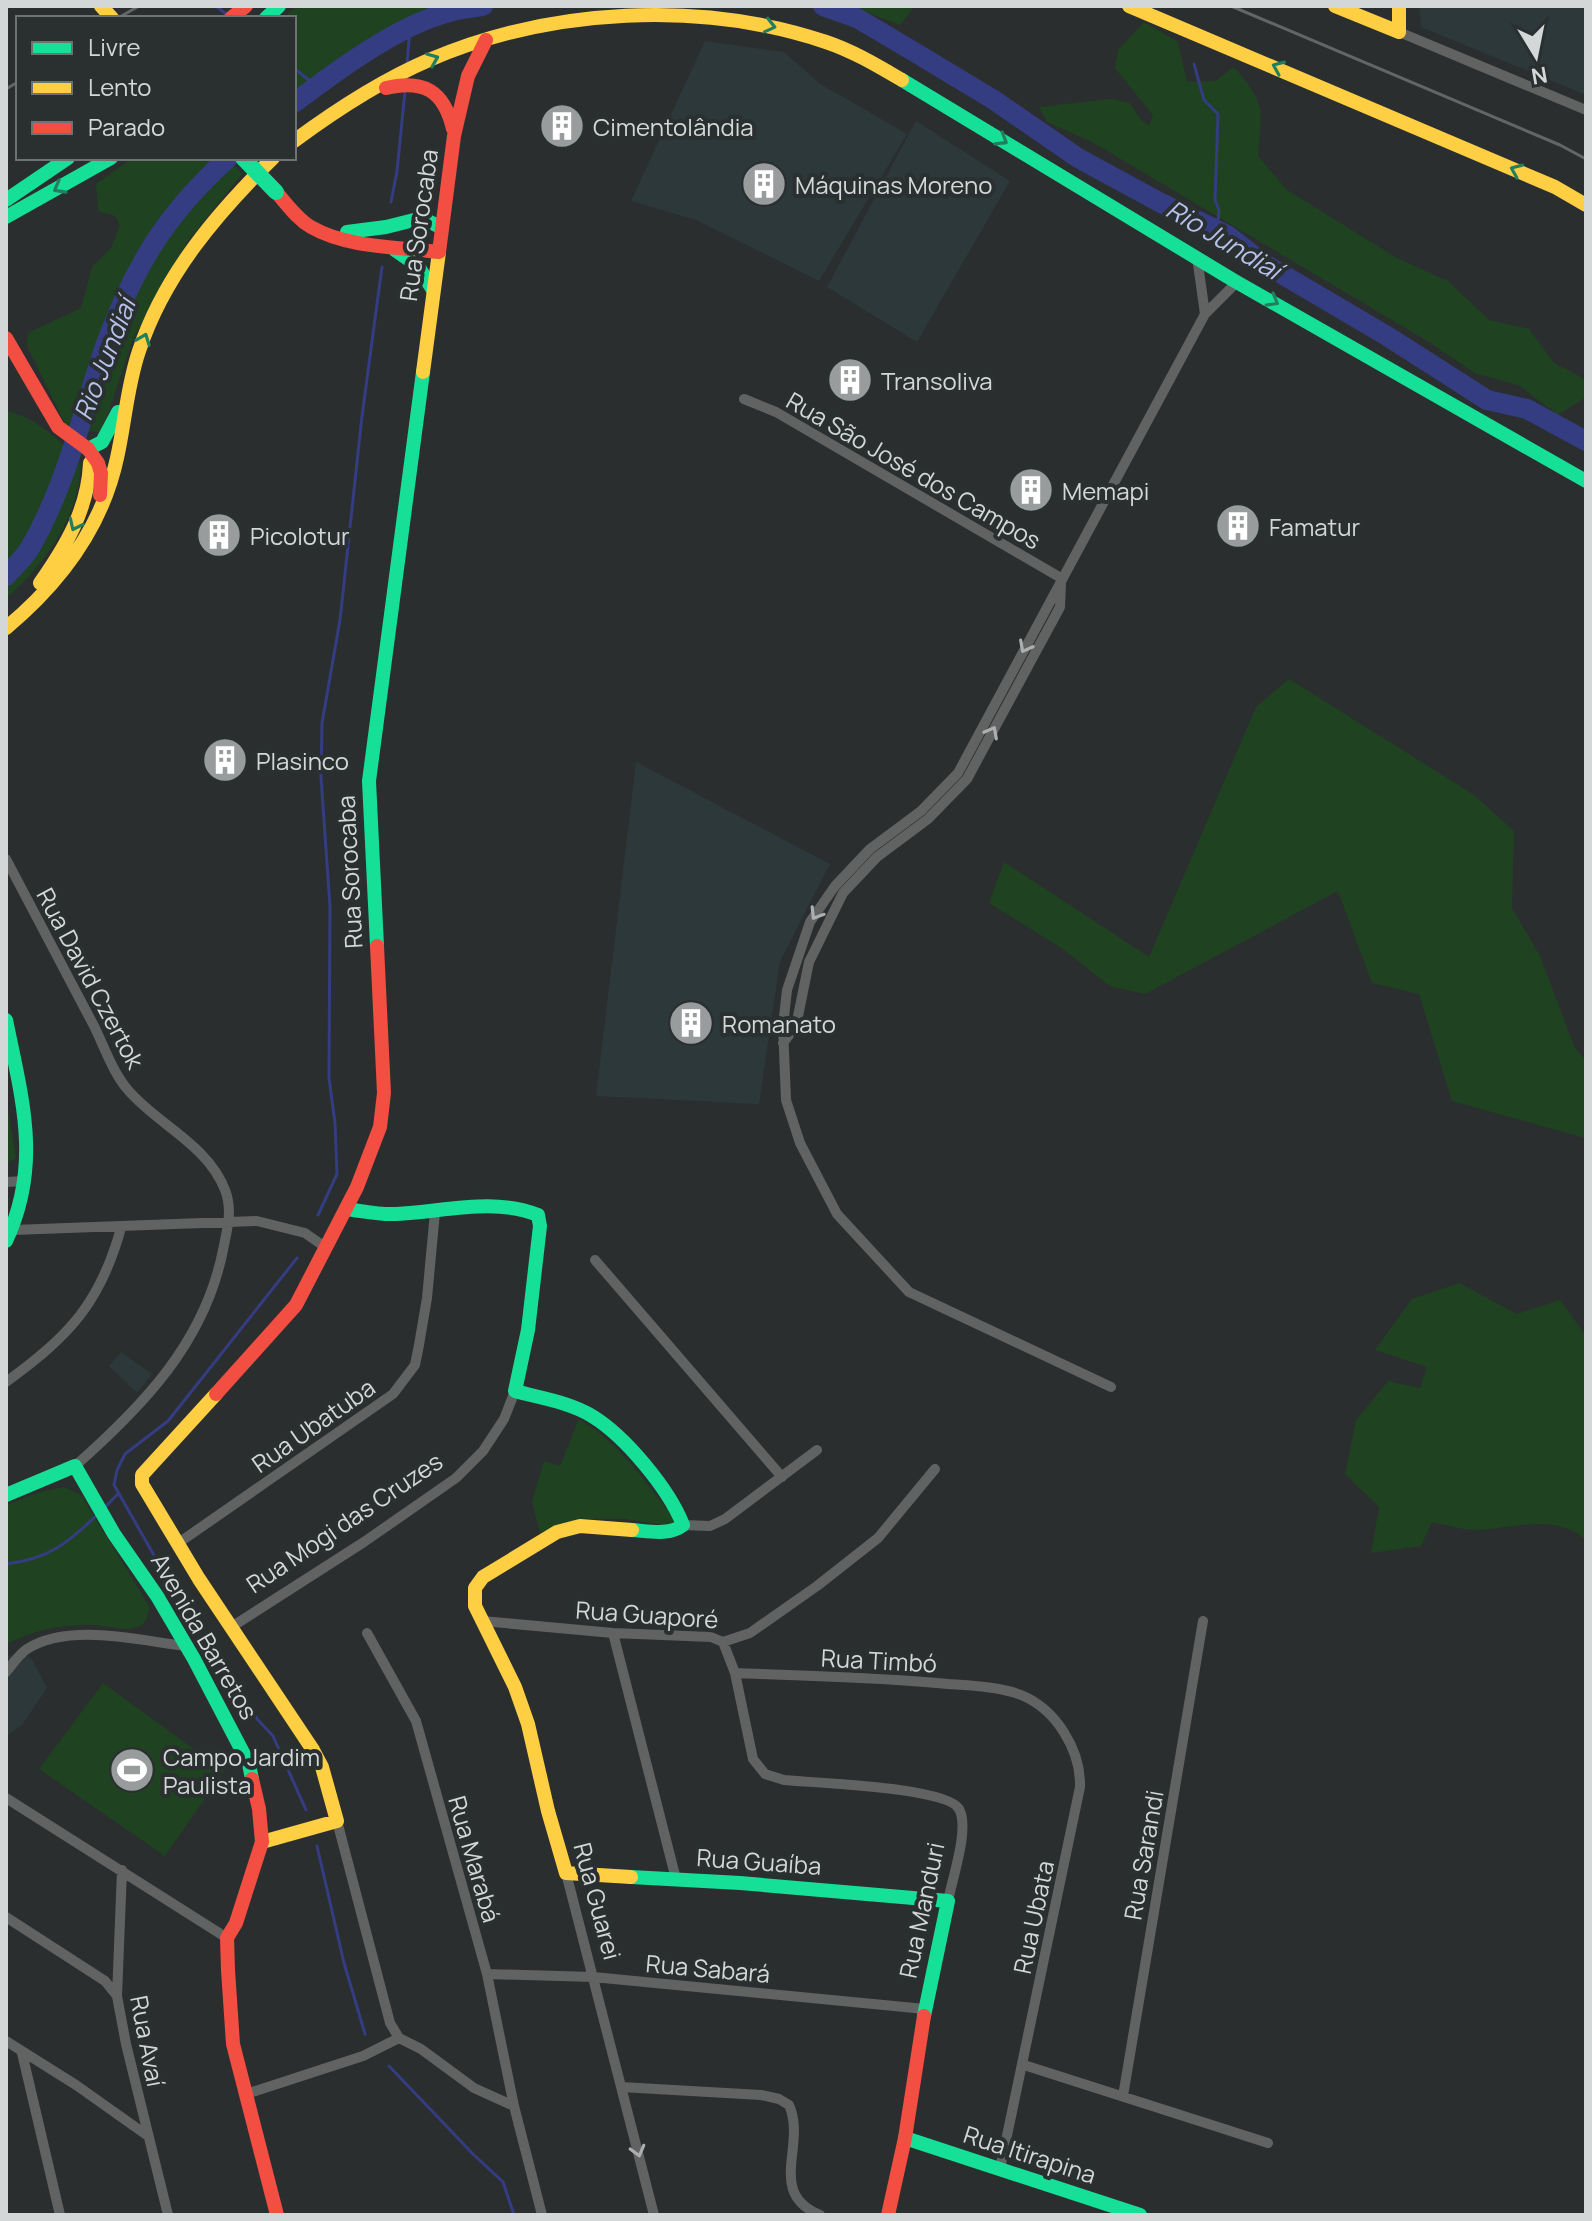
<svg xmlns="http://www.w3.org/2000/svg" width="1592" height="2221" font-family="Manrope,sans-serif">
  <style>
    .built { fill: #2d383a }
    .green { fill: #1f4320 }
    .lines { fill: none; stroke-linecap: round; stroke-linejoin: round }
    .stream { stroke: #343d81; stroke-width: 3 }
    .river { stroke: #343d81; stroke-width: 20 }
    .street { stroke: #616363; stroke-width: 10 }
    .fast { stroke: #16e098; stroke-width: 14 }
    .slow { stroke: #ffcf43; stroke-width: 14 }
    .jam { stroke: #f24e42; stroke-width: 14 }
    .rail { stroke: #646566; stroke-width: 3 }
    .fast-bridge { stroke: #16e098; stroke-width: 16 }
    .oneway { stroke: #217f5f }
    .oneway2 { stroke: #acaeaf }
    .labels { text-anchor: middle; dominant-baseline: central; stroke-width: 8; stroke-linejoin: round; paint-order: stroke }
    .poi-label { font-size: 24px; fill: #d4d7d8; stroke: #2a2f30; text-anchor: start }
    .street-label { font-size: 24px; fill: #d4d7d8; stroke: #2a2f30 }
    .water-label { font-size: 26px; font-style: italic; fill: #b7c1ec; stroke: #2a2f30 }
  </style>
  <rect width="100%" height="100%" fill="#2b2e2f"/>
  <path class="built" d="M1419,6H1586V95L1421,27Z
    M705,41L784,52L819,83L907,134L819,281L696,220L631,201Z
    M916,121L1010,181L917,342L827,287Z
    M636,762L830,864L780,961L759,1104L596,1096Z
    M121,1352L152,1374L137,1393L109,1366Z
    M24,1652L33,1661L47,1688L22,1725L6,1736V1657Z"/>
  <path class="green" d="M296,6H441L439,10L411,17L395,32L340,64L294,98V18H284Z
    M851,6H915L900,25Z
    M1144,22L1178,42L1187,82L1215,81L1234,67C1267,105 1262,108 1258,156L1287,190L1397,258L1448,281L1489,320L1529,329L1554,363L1581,377L1586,382V397L1558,415L1520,386L1475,373L1429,342L1092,142L1047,122L1039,107L1111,99L1130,103L1141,120L1149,126L1153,115L1115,68L1118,50Z
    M132,158H228L242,174L187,242L133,339L109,411L100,432L68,430L27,346L28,333L81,308L92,267L111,248L120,225L115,216L98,211L96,184Z
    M6,411C38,418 59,440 81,463C80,514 45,566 6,598Z
    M1289,679L1474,795L1514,831L1512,908L1540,956L1574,1046L1586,1062V1138L1452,1101L1419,994L1372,983L1338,891L1145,994L1110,986L1063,949L989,903L1004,862L1149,957L1256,707Z
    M6,1099L16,1158L6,1164Z
    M1459,1283L1517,1314L1560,1300L1586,1336V1540C1554,1512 1513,1529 1476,1530C1462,1530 1446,1525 1432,1522L1421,1546L1371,1553L1379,1507L1345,1474L1356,1420L1388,1381L1420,1388L1427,1367L1375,1350L1412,1299Z
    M579,1419C620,1443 646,1483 675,1520L669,1526L625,1519H580L540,1533L532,1502L544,1461L560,1466Z
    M64,1487L81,1495L149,1606C149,1614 147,1623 138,1627C124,1632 107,1625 93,1625C56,1625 39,1629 6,1644V1505L37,1493Z
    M103,1683L224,1771L165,1856L39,1769Z"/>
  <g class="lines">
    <path class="stream" d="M216,6L226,14
      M407,64L410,28
      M1194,64L1204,100L1218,114L1215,200L1219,210L1217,230
      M294,68L316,86
      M391,202L397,171L405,91
      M318,1215L337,1174L335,1123L329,1078L330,907L321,777L322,723L340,620L362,416L382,267
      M297,1258L168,1421L125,1454L117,1470L114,1485L201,1638L258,1720L273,1736L306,1810
      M104,1508L118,1494
      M6,1564C49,1559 68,1543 98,1514
      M317,1846L344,1963L365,2034
      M389,2066L473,2154L503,2182L514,2215"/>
    <path class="river" d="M823,6L857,18L916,53L994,100L1078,158L1161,203L1227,235L1263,263L1387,336L1487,400L1527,409L1586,441
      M294,103C335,72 397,26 446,13C458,9 471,8 483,6
      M6,576C14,567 24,558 30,548C66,486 82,414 105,346C134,267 165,215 228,158"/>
    <path class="street" d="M1399,32L1586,110
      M1197,257L1205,314
      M744,399L776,412L1061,578
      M6,859C35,915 65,970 94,1026C104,1046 113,1073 128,1090C158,1125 208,1145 225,1190C233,1210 227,1230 223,1250C205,1342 143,1406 75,1466
      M783,1043L796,1026L809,962L843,893L877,857L928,819L967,779L1060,607L1061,584
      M6,1182L26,1181
      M13,1230L257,1221L305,1233L325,1247
      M595,1260L782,1477
      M6,1382C69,1336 100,1304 121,1228
      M1111,1387L909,1292L837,1214L800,1143L786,1100L783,1026L787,990L810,922L835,886L870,849L921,811L958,773L1205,314L1237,282
      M683,1525L710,1526L725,1519L817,1450
      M177,1544L393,1394L415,1365L419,1345L427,1298L435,1212
      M482,1621L613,1633L711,1637L723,1642L750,1633L817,1586L878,1538L935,1469
      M233,1626L364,1542L456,1478L483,1451L504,1419L515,1391
      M367,1633L416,1721L487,1974L514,2106L542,2215
      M613,1633L676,1879
      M723,1642L735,1673L753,1759L765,1774L784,1780C813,1783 947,1787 959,1809C970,1828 952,1879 948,1901
      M6,1672C12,1665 19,1654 27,1649C70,1622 140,1641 186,1646
      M735,1673C806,1676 877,1677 948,1684C969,1685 1002,1687 1021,1695C1056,1709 1081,1750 1080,1787L1000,2169
      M6,1798L227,1938
      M337,1821L390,2023L399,2038L421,2049L474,2088L514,2106
      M122,1870L117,1996L126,2044L168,2215
      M566,1873L654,2215
      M6,1917L105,1981L117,1996
      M487,1974L593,1977L925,2009
      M6,2041L76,2085L148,2136
      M22,2053L60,2215
      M1024,2065L1268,2143
      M621,2087L761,2095L779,2099L789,2105C807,2145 766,2193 820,2215
      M246,2094L363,2056L399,2038
      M1123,2096L1203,1621"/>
    <path class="fast" d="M266,18L279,6
      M902,80L1233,280L1586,481
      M6,200L68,158
      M6,217L111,158
      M347,232L386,227L422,218L442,228
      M395,250L418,266L433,290
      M88,449L102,442L118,412
      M377,946L369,781L423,372
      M6,1020C22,1099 42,1164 6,1241
      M346,1209C363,1211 379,1215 396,1214C443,1212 493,1197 538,1215L540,1226L528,1330L515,1391C540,1398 569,1402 592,1416C625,1436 669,1489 683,1525C669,1536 648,1531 632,1530
      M6,1495L75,1466L114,1534L157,1596L194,1659L249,1764L252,1779
      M631,1877L740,1883L948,1901L924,2016
      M905,2138L1140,2215"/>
    <path class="slow" d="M101,6L112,18
      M1129,6L1555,187L1586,205
      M1335,6L1399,32V6
      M294,141C336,110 380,81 429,60C550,8 701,0 826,42C853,51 878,66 902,80
      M423,372L439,252
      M40,583C66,546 88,509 90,463
      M6,628C60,583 102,528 117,458C125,423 127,386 139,351C164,275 217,213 273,158
      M216,1394L142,1475V1484L199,1579L313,1750L322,1767L337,1821L262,1842
      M631,1877L566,1873L548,1811L528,1724L515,1687L475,1606V1588L483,1577L557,1532L580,1526L632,1530"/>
    <path class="jam" d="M231,18L246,6
      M386,88C424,79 444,91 453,129
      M276,192C287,204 297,219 311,227C347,248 399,247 439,252L454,136L468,76L486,40
      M6,338L58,427L88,449L98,463L101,473L100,495
      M216,1394L296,1305L357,1187L380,1127L384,1093L377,946
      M252,1779L259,1809L262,1842L236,1923L227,1938L228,1970L233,2044L277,2215
      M888,2215L905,2138L924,2016"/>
    <path class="rail" d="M1231,6L1560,145L1586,159
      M118,18L139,6
      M6,89L18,82"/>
    <path class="fast-bridge" d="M243,158L276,192"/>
  </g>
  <defs><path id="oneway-chevron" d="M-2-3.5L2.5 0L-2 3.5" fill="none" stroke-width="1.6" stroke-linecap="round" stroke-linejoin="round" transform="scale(2)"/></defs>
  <g class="oneway">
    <use href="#oneway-chevron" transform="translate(770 26) rotate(13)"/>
    <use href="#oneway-chevron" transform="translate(433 59) rotate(-22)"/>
    <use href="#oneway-chevron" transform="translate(1278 67) rotate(-157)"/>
    <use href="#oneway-chevron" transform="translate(1002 140) rotate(31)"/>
    <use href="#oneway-chevron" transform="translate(1516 170) rotate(-157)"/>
    <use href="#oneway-chevron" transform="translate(59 188) rotate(151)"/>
    <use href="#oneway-chevron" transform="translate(1273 301) rotate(30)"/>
    <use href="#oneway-chevron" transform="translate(144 339) rotate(-69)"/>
    <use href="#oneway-chevron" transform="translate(75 525) rotate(115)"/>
  </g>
  <g class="oneway2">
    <use href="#oneway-chevron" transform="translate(1025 647) rotate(118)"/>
    <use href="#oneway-chevron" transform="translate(992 732) rotate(-62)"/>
    <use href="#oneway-chevron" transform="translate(816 914) rotate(122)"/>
    <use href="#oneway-chevron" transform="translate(638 2151) rotate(75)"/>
  </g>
  <defs>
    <g id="building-disc" transform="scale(2.3)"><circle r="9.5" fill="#999c9d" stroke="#2a2f30"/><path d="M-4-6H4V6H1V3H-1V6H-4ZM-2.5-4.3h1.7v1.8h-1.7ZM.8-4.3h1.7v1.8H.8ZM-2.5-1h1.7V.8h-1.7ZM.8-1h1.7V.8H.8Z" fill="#fff"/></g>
    <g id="stadium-disc" transform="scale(2.3)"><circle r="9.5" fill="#999c9d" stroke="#2a2f30"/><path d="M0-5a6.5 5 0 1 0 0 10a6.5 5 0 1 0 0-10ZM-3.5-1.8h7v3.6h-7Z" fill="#fff"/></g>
  </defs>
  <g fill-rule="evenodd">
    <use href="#building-disc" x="562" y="126"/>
    <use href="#building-disc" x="764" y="184"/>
    <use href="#building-disc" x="850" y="380"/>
    <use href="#building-disc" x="1031" y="490"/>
    <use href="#building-disc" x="1238" y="526"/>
    <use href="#building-disc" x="219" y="535"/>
    <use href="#building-disc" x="225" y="760"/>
    <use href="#building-disc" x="691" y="1023"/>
    <use href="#stadium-disc" x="132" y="1770"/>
  </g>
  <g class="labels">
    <g class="poi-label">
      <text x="593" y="126">Cimentolândia</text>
      <text x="795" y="184">Máquinas Moreno</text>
      <text x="881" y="380">Transoliva</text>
      <text x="1062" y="490">Memapi</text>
      <text x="1269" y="526">Famatur</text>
      <text x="250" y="535">Picolotur</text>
      <text x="256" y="760">Plasinco</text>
      <text x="722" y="1023">Romanato</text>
      <text x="163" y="1756">Campo Jardim<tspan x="163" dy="28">Paulista</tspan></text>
    </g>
    <g class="street-label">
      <text transform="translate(418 225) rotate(-82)">Rua Sorocaba</text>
      <text transform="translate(914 470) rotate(30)">Rua São José dos Campos</text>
      <text transform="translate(349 872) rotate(-93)">Rua Sorocaba</text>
      <text transform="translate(91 978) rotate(62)">Rua David Czertok</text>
      <text transform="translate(313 1425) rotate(-35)">Rua Ubatuba</text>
      <text transform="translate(344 1522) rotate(-34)">Rua Mogi das Cruzes</text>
      <text transform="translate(647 1614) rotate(4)">Rua Guaporé</text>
      <text transform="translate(205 1636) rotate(60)">Avenida Barretos</text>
      <text transform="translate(879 1660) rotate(3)">Rua Timbó</text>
      <text transform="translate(1143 1855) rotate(-80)">Rua Sarandi</text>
      <text transform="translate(475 1859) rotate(74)">Rua Marabá</text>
      <text transform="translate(759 1861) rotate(4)">Rua Guaíba</text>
      <text transform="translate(598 1901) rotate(75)">Rua Guarei</text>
      <text transform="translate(921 1910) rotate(-78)">Rua Manduri</text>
      <text transform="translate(1033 1917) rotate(-78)">Rua Ubata</text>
      <text transform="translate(708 1968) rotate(5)">Rua Sabará</text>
      <text transform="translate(148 2041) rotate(79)">Rua Avaí</text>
      <text transform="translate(1030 2154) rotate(18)">Rua Itirapina</text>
    </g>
    <g class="water-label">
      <text transform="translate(1224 239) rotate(31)">Rio Jundiaí</text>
      <text transform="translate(104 359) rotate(-69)">Rio Jundiaí</text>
    </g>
  </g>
  <rect width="1592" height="2221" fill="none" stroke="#d4d7d8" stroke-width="16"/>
  <rect x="16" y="16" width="280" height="144" fill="#2a2f30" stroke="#6e7273" stroke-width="2"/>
  <rect x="32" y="42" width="40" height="12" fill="#16e098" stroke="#6e7273" stroke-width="2"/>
  <text x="88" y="56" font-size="24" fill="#d4d7d8">Livre</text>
  <rect x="32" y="82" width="40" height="12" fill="#ffcf43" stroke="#6e7273" stroke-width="2"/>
  <text x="88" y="96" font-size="24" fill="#d4d7d8">Lento</text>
  <rect x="32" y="122" width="40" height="12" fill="#f24e42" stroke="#6e7273" stroke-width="2"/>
  <text x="88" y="136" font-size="24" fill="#d4d7d8">Parado</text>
  <g transform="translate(1536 56) rotate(170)" stroke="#2a2f30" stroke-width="6" paint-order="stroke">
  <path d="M0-6L14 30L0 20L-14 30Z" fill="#d4d7d8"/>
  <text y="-12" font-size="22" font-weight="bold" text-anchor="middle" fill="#d4d7d8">N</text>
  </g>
</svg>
